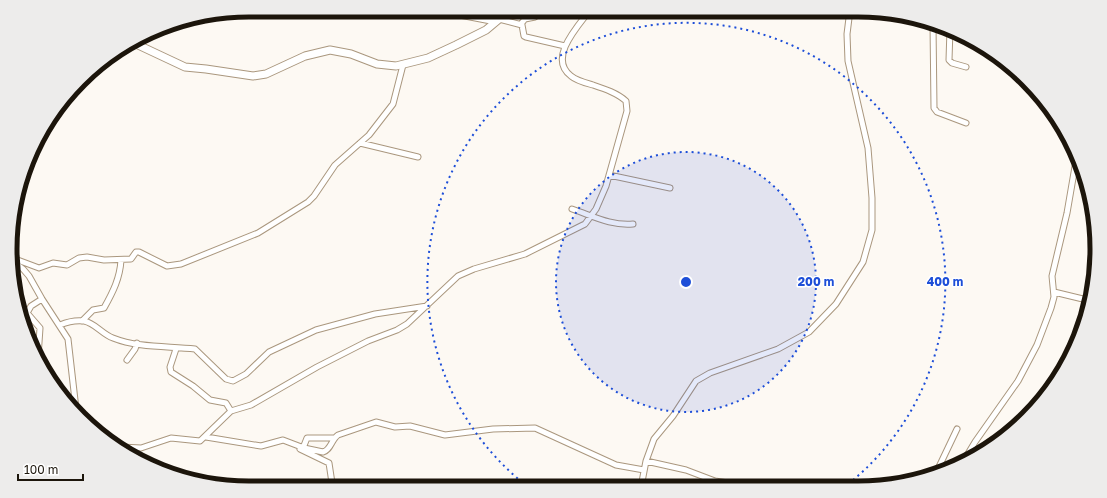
<svg xmlns="http://www.w3.org/2000/svg" width="1107" height="498" font-family="'Golos Text',sans-serif">
  <style>
    .lines { fill: none; stroke-linecap: round; stroke-linejoin: round }
    .street-casing { stroke: #aa977e; stroke-width: 7 }
    .secondary-casing { stroke: #aa977e; stroke-width: 9 }
    .street { stroke: #fff; stroke-width: 5 }
    .secondary { stroke: #fff; stroke-width: 7 }
    .ring { fill: none; stroke: #1d4ed8; stroke-width: 2; stroke-dasharray: 2 4 }
    .rim { fill: none; stroke: #1c150b; stroke-width: 5 }
    .centre { fill: #1d4ed8; stroke: #fff; stroke-width: 2 }
    .ring-label { font-size: 12px; text-anchor: middle; font-weight: bold; fill: #1d4ed8; stroke: #fff; stroke-width: 3; stroke-linejoin: round; paint-order: stroke }
  </style>
  <rect width="100%" height="100%" fill="#fdf9f3"/>
  <g class="lines">
    <g class="street-casing">
      <path id="street" d="M434,10L496,22
        M499,19L522,25L524,36L526,37L565,46
        M521,24L525,19L535,17L538,10
        M933,25L934,108L937,112L966,123
        M950,29L949,60L952,63L966,67
        M360,143L418,157
        M1075,167L1081,168
        M609,175L670,188
        M572,209C593,216 611,226 633,224
        M15,259L39,268L53,263L67,265L79,258L87,257L104,260L131,259L136,252H139L167,266L181,264L258,233L308,202L314,196L335,165L369,135L393,104L403,65
        M15,263L23,269L29,276L42,299L68,339L76,409
        M1054,292L1087,300
        M82,321L93,310L104,308C113,292 120,278 121,260
        M60,325C67,322 75,320 84,321C95,323 102,334 113,338C138,348 168,346 195,349L226,379L233,381L246,374L269,352L316,330L375,314L427,306
        M176,349L170,367L171,372L193,386L210,400L226,403L231,411
        M38,357L40,328L27,313L31,306L42,299
        M127,360L135,349L137,343
        M206,437L261,446L283,440L304,448L323,452C331,450 331,440 338,435L376,422L395,427L410,426L445,435L493,429L535,428L616,465L644,470
        M121,447L141,448L171,438L200,441L231,411L251,405L317,367L368,341L397,330L407,324L458,276L474,269L525,254L585,224L596,209L606,186L627,111L626,101C617,93 605,89 593,85C586,83 577,81 571,76C547,58 579,25 590,10
        M303,448L307,438H334
        M300,449L329,463L332,483L329,488
        M646,461L686,470L715,481L747,486
        M963,462L975,442L1018,381L1037,345L1051,308L1054,297L1052,276L1067,213L1077,155
        M936,473L957,429
        M641,487L646,461L654,439L673,416L696,381L710,373L778,349L809,332L836,304L863,262L872,230V198L868,148L848,61L847,34L850,10"/>
    </g>
    <g class="secondary-casing">
      <path id="secondary" d="M136,44L185,67L206,69L253,76L266,74L305,56L330,50L351,54L377,64L396,66L428,58L456,45L486,30L510,10"/>
    </g>
    <use href="#street" class="street"/>
    <use href="#secondary" class="secondary"/>
  </g>
  <circle cx="686" cy="282" r="130" fill="#1d4ed8" fill-opacity=".12"/>
  <g class="ring">
    <circle cx="686" cy="282" r="130"/>
    <path d="M527 486A259 259 0 1 1 847 485"/>
  </g>
  <path d="M0 0H1107V498H0ZM249 17H858A232 232 0 0 1 1090 249V249A232 232 0 0 1 858 481H249A232 232 0 0 1 17 249V249A232 232 0 0 1 249 17Z" fill="#edeceb" fill-rule="evenodd"/>
  <path class="rim" d="M249 17H858A232 232 0 0 1 1090 249V249A232 232 0 0 1 858 481H249A232 232 0 0 1 17 249V249A232 232 0 0 1 249 17Z"/>
  <circle cx="686" cy="282" r="6" class="centre"/>
  <g class="ring-label">
    <text x="816" y="286">200 m</text>
    <text x="945" y="286">400 m</text>
  </g>
  <path d="M18 474v6h65v-6" fill="none" stroke="#1c150b" stroke-width="2"/>
  <text x="24" y="474" font-size="12" fill="#1c150b" stroke="#ffffff" stroke-width="3" paint-order="stroke">100 m</text>
</svg>
